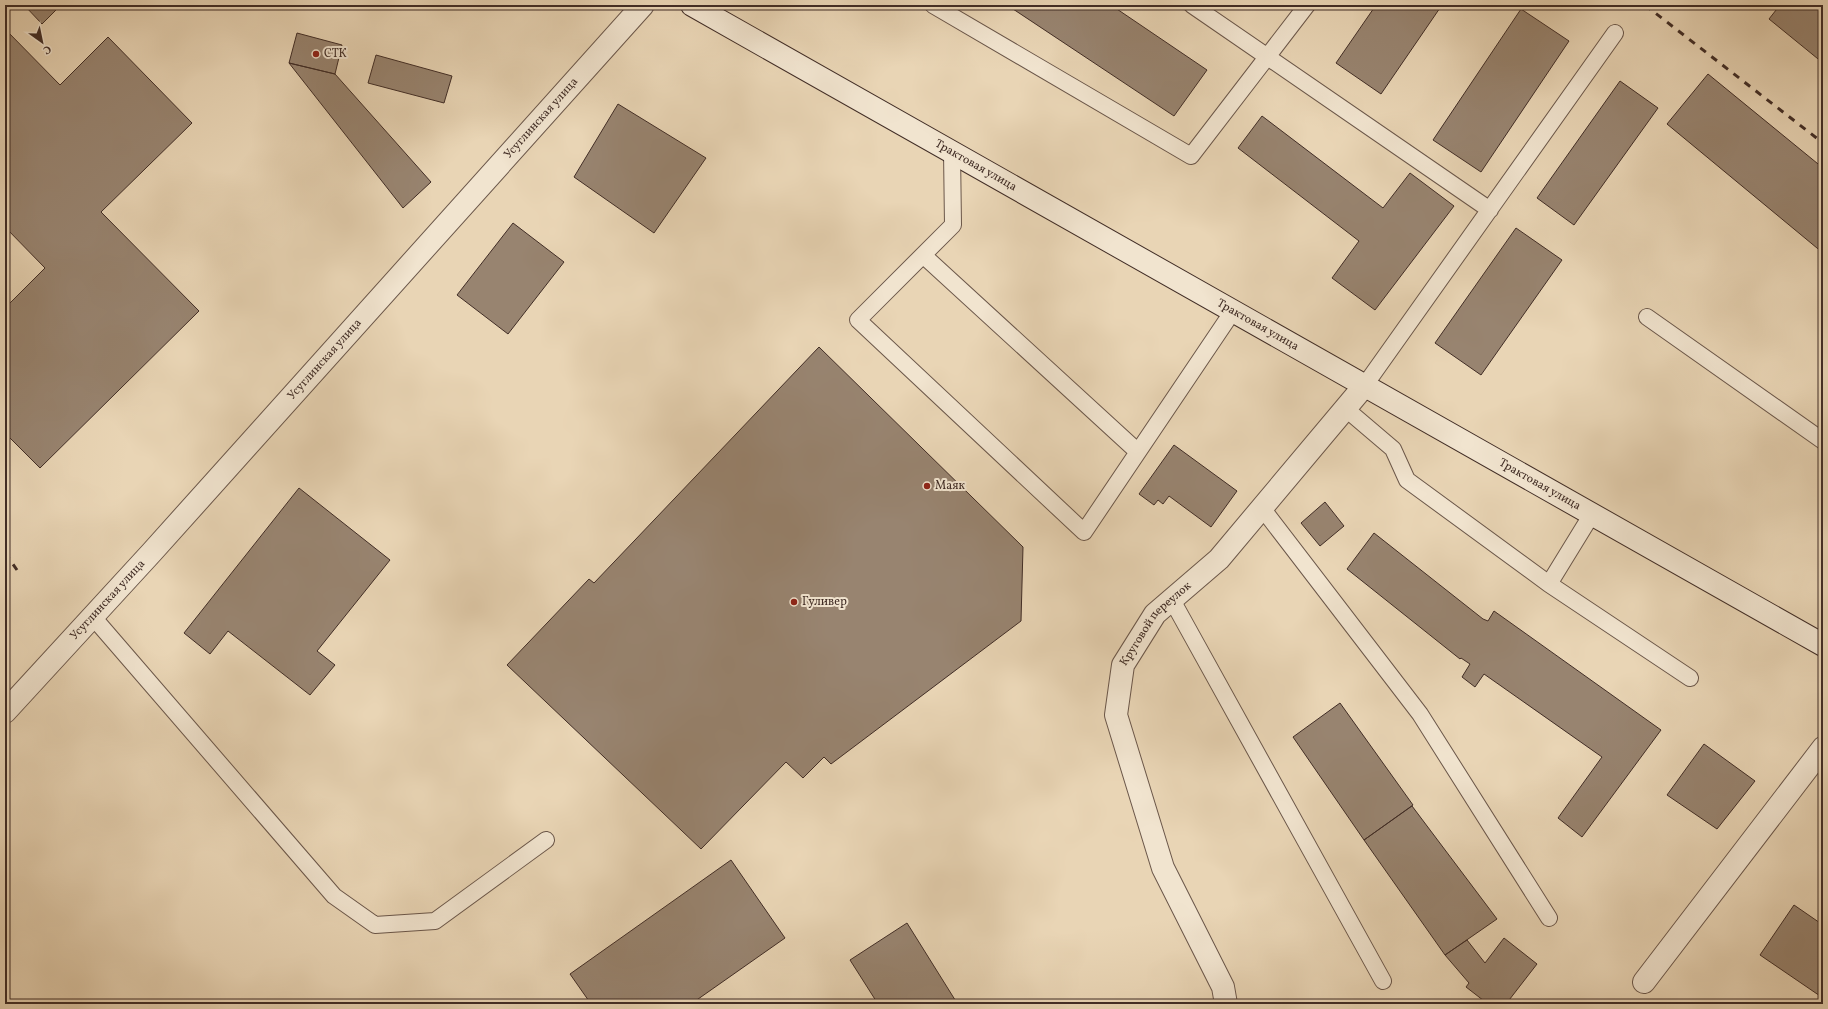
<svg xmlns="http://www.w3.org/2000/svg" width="1828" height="1009" font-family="Vollkorn,serif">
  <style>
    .building { fill: #988470; stroke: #412d26 }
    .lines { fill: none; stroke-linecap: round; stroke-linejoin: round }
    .lane-casing { stroke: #6b574a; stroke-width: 18 }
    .street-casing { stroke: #6b574a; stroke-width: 24 }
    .secondary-casing { stroke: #412d26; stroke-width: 24 }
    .lane { stroke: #f1e4cf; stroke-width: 16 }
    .street { stroke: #f1e4cf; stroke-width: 22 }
    .secondary { stroke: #f1e4cf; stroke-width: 22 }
    .rail { stroke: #412d26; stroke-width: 3; stroke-dasharray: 7 7; stroke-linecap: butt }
    .poi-dot { fill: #8f2418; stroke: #f1e4cf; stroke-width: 1.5 }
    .labels { text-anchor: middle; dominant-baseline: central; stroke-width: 4; stroke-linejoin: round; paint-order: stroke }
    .poi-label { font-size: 12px; fill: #412d26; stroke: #f1e4cf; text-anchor: start }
    .street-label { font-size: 12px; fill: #412d26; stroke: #f1e4cf }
  </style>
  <rect width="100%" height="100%" fill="#e9d5b5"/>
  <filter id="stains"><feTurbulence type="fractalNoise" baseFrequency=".005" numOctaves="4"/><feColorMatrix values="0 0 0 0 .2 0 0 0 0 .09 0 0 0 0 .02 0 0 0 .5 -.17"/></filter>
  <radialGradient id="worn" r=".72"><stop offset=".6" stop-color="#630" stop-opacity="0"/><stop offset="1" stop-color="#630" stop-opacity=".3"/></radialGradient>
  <path class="building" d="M24,5H61L42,24Z
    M1007,5H1111L1207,70L1174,116Z
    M1376,5H1442L1381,94L1336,63Z
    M1780,5H1823V63L1769,19Z
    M1521,9L1569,41L1481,172L1433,140Z
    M5,29L60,85L108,37L192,123L101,212L199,311L40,468L5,433V308L45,268L5,227Z
    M297,33L342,45L335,74L289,63Z
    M376,55L452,76L444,103L368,83Z
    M289,63L335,74L431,182L403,208Z
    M1708,74L1823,168V253L1667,124Z
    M1620,81L1658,108L1574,225L1537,198Z
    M618,104L706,158L654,233L574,177Z
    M1262,116L1383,208L1410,173L1454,206L1375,310L1332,278L1359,241L1238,148Z
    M513,223L564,262L508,334L457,295Z
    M1516,228L1562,260L1481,375L1435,343Z
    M819,347L1023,547L1021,621L831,764L824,757L803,778L786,762L701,849L507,665L589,579L594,583Z
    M1174,445L1237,491L1211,527L1169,496L1163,504L1158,500L1154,505L1139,494Z
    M299,488L390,560L317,651L335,665L310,695L228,631L210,654L184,633Z
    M1325,502L1344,526L1320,546L1301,523Z
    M1374,533L1483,619L1488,621L1494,611L1661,730L1582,837L1558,818L1602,757L1484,674L1475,687L1462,677L1470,664L1461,658L1460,659L1347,569Z
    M1340,703L1413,805L1364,840L1293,737Z
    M1704,744L1755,781L1717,829L1667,795Z
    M1412,806L1497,919L1445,955L1364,840Z
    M731,860L785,938L691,1004H591L570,974Z
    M1794,905L1823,925V998L1760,955Z
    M907,923L957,1003L956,1004H878L850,960Z
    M1504,938L1537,964L1506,1004H1488L1466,987L1469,983L1445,955L1467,940L1485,963Z"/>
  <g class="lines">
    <g class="lane-casing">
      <path id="lane" d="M933,5L1191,156L1307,5
        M1192,5L1490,210
        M952,152L953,225L858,320L1084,532L1233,311
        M923,255L1138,452
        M1647,317L1823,441
        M1365,385L1615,33
        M1346,409L1393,449L1407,480L1549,584L1690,678
        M1262,508L1420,714L1549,918
        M1549,584L1592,514
        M1172,600L1383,981
        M93,617L334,896L375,925L435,921L546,840"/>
    </g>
    <g class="street-casing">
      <g id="street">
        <path id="s1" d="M5,712L152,552L643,5"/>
        <path d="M1644,982L1823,748"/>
        <path id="s2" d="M1226,1004L1223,987L1163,868L1116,715L1123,665L1155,614L1219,559L1365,385"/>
      </g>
    </g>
    <g class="secondary-casing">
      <g id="secondary">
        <path id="s3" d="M692,5L1823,645"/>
      </g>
    </g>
    <use href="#lane" class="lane"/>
    <use href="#street" class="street"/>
    <use href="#secondary" class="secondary"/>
    <path class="rail" d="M1645,5L1823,143
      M5,553L17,570"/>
  </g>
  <g class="poi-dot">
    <circle cx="316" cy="54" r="4"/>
    <circle cx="927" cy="486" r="4"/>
    <circle cx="794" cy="602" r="4"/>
  </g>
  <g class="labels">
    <g class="poi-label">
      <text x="324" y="54">СТК</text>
      <text x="935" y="486">Маяк</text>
      <text x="802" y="602">Гуливер</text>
    </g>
    <g class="street-label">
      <text stroke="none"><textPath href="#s1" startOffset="800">Усуглинская улица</textPath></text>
      <text stroke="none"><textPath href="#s3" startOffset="326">Трактовая улица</textPath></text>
      <text stroke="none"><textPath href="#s3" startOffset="650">Трактовая улица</textPath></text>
      <text stroke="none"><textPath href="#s1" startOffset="476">Усуглинская улица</textPath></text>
      <text stroke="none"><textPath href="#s3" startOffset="974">Трактовая улица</textPath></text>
      <text stroke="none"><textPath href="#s1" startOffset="152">Усуглинская улица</textPath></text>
      <text stroke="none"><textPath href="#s2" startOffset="414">Круговой переулок</textPath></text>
    </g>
  </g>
  <rect width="1828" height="1009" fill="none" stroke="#e9d5b5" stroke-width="20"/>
  <rect x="6" y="6" width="1816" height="997" fill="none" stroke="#412d26" stroke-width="2"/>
  <rect x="10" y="10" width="1808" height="989" fill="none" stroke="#412d26"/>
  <g transform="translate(42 42) rotate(147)" stroke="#f1e4cf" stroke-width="3" paint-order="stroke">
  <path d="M0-3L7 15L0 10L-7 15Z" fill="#412d26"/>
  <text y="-6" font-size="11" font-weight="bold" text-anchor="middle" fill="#412d26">С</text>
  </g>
  <rect width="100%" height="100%" filter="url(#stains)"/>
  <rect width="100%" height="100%" fill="url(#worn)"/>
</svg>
